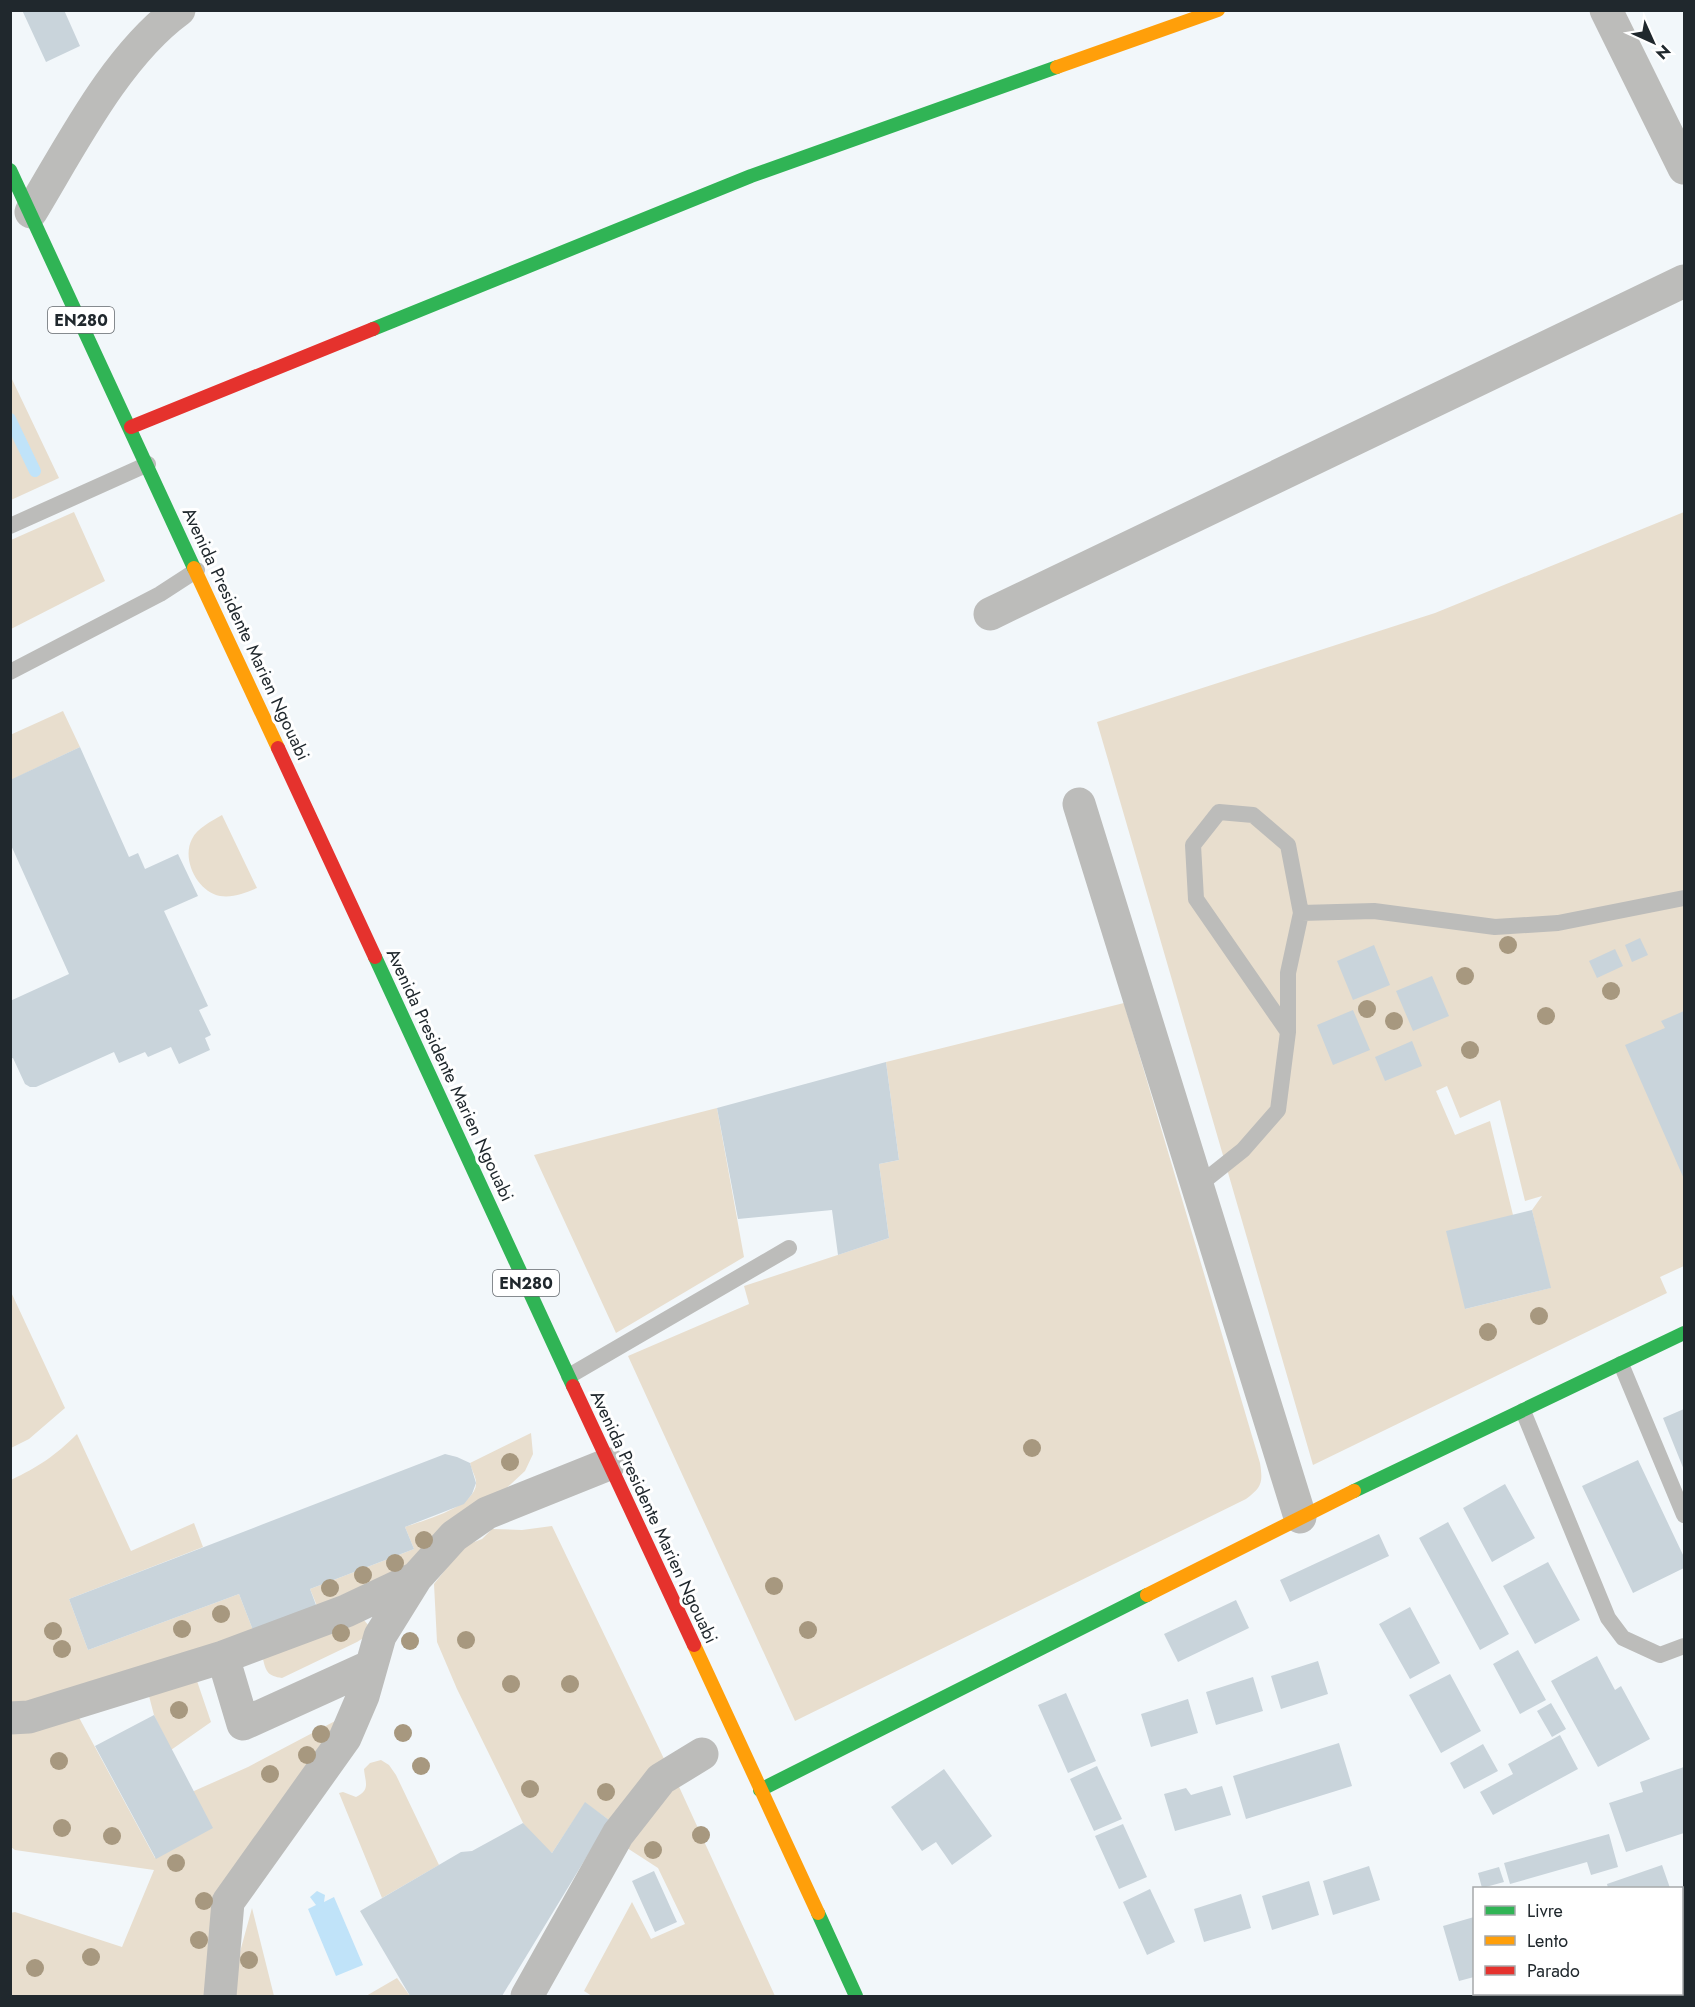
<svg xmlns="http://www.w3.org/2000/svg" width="1695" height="2007" font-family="Jost,sans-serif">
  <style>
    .green { fill: #e8dece; fill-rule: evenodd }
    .water { fill: #c0e3f9 }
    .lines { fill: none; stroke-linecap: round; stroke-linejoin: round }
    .stream { stroke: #c0e3f9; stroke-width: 12 }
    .building { fill: #c9d4db }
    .lane { stroke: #bcbcba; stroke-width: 16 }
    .street { stroke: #bcbcba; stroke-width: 33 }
    .fast { stroke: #30b455; stroke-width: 14 }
    .slow { stroke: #ff9f0a; stroke-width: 14 }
    .jam { stroke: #e5322d; stroke-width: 14 }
    .tree { fill: #a7987f }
    .labels { text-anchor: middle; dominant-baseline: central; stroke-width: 6; stroke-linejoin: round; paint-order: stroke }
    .shield { fill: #fff; stroke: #63686c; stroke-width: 1.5 }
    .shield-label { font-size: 16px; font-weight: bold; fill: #20282d }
    .street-label { font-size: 18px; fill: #20282d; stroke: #fff }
  </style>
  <rect width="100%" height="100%" fill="#f2f7fa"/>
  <path class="green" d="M10,375L59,478L11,500H10Z
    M74,512L105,581L11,629V540Z
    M1684,512V1266L1660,1277L1667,1293L1313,1465L1097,722L1435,613ZM1447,1086L1460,1118L1500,1100L1525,1201L1542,1196L1532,1210L1550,1288L1465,1309L1513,1215L1490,1121L1455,1135L1436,1091Z
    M63,711L80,747L11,780L10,735Z
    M222,815L257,888C245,893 233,898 220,896C198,892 181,860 192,839C197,828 212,821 222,815Z
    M1124,1003L1260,1463C1263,1483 1262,1487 1246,1499L795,1721L628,1356L749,1304L744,1286L889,1238L879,1164L899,1160L886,1062Z
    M717,1108L744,1257L616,1333L534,1155Z
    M11,1292L65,1408L29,1439L11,1448Z
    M531,1433L533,1454L525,1471L434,1555L317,1606L310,1589L414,1549L405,1527C424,1520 479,1506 476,1481C475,1475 471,1469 470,1463Z
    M77,1434L131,1551L194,1523L203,1547L69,1599L88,1650L239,1594L256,1638L76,1712L155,1858L194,1791L248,1767L337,1720L236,1881L209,1996H11L10,1913L15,1912L122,1947L154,1870L15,1850L11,1847V1480C38,1467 55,1456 77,1434Z
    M552,1526L666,1763L609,1820L585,1803L552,1853L528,1833L457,1689L437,1642L434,1584L464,1546L482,1539L492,1529L522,1530Z
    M363,1619L369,1626L368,1635L357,1642L282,1678C268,1676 266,1672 263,1659Z
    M196,1678L211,1722L171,1750L154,1715L149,1696Z
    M381,1760L389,1765L396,1775L439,1865L382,1898L339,1793L343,1792L356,1797C371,1790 365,1782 364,1769L370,1763Z
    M675,1778L775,1996H592L584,1991L632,1902L651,1939L685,1924L658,1868L624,1846Z
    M252,1908L274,1996H236L237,1963Z
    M397,1978L410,1996H366Z"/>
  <path class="water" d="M317,1891L325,1895L324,1902L334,1897L363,1965L336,1976L308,1909L316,1905L310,1897Z"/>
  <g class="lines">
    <path class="stream" d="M10,419L35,471"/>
  </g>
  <path class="building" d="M22,10H64L80,46L46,62Z
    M80,747L129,857L138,853L145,869L178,854L198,896L164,911L208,1006L199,1010L211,1035L205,1038L210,1050L179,1064L171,1047L148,1057L145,1052L119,1063L114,1052L36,1087H30L25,1084L13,1058L10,1059V1001L69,974L10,843V780Z
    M1640,938L1648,955L1632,962L1625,945Z
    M1374,945L1390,985L1353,1000L1337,961Z
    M1615,949L1623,966L1597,978L1589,961Z
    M1432,976L1449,1016L1413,1031L1396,991Z
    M1353,1010L1370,1050L1333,1065L1317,1025Z
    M1684,1011V1179L1625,1045L1665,1028L1661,1021Z
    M1412,1041L1422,1066L1385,1081L1375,1057Z
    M886,1062L899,1160L879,1164L889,1238L838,1255L832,1210L738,1219L717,1108Z
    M1532,1210L1551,1288L1465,1309L1446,1231Z
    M1684,1409V1470L1663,1418Z
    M445,1454L457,1457L470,1463L476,1483L472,1494L464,1504L405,1527L414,1549L310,1589L319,1613L256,1638L239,1594L88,1650L69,1599Z
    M1638,1460L1684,1557V1568L1633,1593L1582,1486Z
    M1505,1484L1535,1538L1492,1562L1463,1508Z
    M1448,1522L1509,1634L1480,1650L1419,1538Z
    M1379,1534L1389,1556L1290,1602L1280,1580Z
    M1548,1562L1580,1620L1535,1644L1503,1586Z
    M1236,1600L1249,1628L1178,1662L1164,1634Z
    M1410,1607L1440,1663L1410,1679L1379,1624Z
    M1518,1650L1546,1700L1520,1714L1493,1664Z
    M1597,1656L1615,1690L1621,1686L1650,1739L1598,1767L1551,1681Z
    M1318,1661L1328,1694L1281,1709L1271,1676Z
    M1450,1674L1481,1731L1441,1753L1409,1695Z
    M1253,1677L1263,1711L1216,1725L1206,1692Z
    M1066,1693L1096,1761L1068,1773L1038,1705Z
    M1188,1699L1198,1733L1151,1747L1141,1714Z
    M1551,1703L1566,1729L1552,1737L1537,1711Z
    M154,1715L213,1828L156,1859L95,1746Z
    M1560,1735L1578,1769L1493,1815L1480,1792L1513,1774L1508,1764Z
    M1339,1743L1352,1786L1246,1819L1233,1776Z
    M1483,1744L1498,1771L1464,1789L1450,1763Z
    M1097,1766L1122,1819L1094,1831L1070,1779Z
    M1684,1767V1833L1626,1852L1609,1803L1643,1792L1640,1782Z
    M944,1769L992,1836L952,1865L936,1842L922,1851L891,1807Z
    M1222,1786L1231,1815L1175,1831L1164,1794L1186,1788L1191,1795Z
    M585,1802L609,1820L502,1996H410L360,1911L461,1852L472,1851L523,1823L552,1853Z
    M1123,1824L1147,1877L1119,1889L1095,1836Z
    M1609,1834L1618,1867L1591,1875L1587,1862L1510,1884L1504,1863Z
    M1662,1865L1670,1888H1608L1607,1884Z
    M1369,1866L1380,1900L1333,1915L1323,1881Z
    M1499,1867L1504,1882L1482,1888L1478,1873Z
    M654,1871L677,1922L655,1932L632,1881Z
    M1309,1881L1319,1915L1272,1930L1262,1896Z
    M1150,1889L1175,1942L1147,1955L1123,1902Z
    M1241,1894L1251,1928L1204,1942L1194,1909Z
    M1474,1917V1977L1459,1981L1443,1926Z"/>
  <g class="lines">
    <path class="lane" d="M10,526L148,464
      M10,672L160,594L197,570
      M1288,1032L1196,899L1193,845L1219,812L1253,815L1288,845L1301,913
      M1199,1185L1243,1150L1278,1110L1288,1032V973L1301,913L1374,911L1495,927L1558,923L1684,898
      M1621,1364L1684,1515
      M569,1376L789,1248
      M1523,1411L1608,1618L1623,1638L1660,1655L1684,1646"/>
    <path class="street" d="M1606,10L1684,168
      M31,212C71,146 116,56 179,10
      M990,614L1684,281
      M1079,804L1300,1517
      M223,1657L243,1724L371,1666
      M10,1718L29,1717L223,1657L346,1611L416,1578L454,1536L487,1513L609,1464
      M220,1996L228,1902L345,1738L363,1696L380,1636L416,1578
      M527,1996L618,1834L661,1779L702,1754"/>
    <path class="fast" d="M10,170L194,568
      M373,329L751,176L1057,67
      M375,957L573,1386
      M1354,1491L1684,1333
      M760,1790L1147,1595
      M818,1913L856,1996"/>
    <path class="slow" d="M1057,67L1218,10
      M194,568L278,748
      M1147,1595L1354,1491
      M694,1645L818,1913"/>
    <path class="jam" d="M131,427L373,329
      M278,748L375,957
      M573,1386L694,1645"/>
  </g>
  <g class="tree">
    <circle cx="1508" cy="945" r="9"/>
    <circle cx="1465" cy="976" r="9"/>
    <circle cx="1611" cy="991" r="9"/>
    <circle cx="1367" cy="1009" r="9"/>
    <circle cx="1546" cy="1016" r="9"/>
    <circle cx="1394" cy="1021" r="9"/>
    <circle cx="1470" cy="1050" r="9"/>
    <circle cx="1539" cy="1316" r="9"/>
    <circle cx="1488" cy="1332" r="9"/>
    <circle cx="1032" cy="1448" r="9"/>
    <circle cx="510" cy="1462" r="9"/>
    <circle cx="424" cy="1540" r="9"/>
    <circle cx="395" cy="1563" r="9"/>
    <circle cx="363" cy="1575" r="9"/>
    <circle cx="774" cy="1586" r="9"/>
    <circle cx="330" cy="1588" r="9"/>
    <circle cx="221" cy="1614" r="9"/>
    <circle cx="182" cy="1629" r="9"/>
    <circle cx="808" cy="1630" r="9"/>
    <circle cx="53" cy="1631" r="9"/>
    <circle cx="341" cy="1633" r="9"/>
    <circle cx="466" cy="1640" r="9"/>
    <circle cx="410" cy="1641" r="9"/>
    <circle cx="62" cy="1649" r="9"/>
    <circle cx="511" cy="1684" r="9"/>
    <circle cx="570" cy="1684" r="9"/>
    <circle cx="179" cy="1710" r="9"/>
    <circle cx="403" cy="1733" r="9"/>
    <circle cx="321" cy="1734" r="9"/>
    <circle cx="307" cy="1755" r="9"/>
    <circle cx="59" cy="1761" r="9"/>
    <circle cx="421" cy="1766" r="9"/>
    <circle cx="270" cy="1774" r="9"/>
    <circle cx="530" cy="1789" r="9"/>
    <circle cx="606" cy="1792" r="9"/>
    <circle cx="62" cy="1828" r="9"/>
    <circle cx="701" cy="1835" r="9"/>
    <circle cx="112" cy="1836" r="9"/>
    <circle cx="653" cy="1850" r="9"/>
    <circle cx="176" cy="1863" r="9"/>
    <circle cx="204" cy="1901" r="9"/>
    <circle cx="199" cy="1940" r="9"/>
    <circle cx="91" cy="1957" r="9"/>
    <circle cx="249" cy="1960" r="9"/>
    <circle cx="35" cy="1968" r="9"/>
  </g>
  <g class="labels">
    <g class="shield">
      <rect x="48" y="307" width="66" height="26" rx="4.5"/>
      <rect x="493" y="1270" width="66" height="26" rx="4.5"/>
    </g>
    <g class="shield-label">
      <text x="81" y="320">EN280</text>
      <text x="526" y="1283">EN280</text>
    </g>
    <g class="street-label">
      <text transform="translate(246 634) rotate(65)">Avenida Presidente Marien Ngouabi</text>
      <text transform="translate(450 1075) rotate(65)">Avenida Presidente Marien Ngouabi</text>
      <text transform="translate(654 1517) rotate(65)">Avenida Presidente Marien Ngouabi</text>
    </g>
  </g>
  <rect width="1695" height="2007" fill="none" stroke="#20282d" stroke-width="24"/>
  <rect x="1473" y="1887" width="210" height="108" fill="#ffffff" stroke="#a6a9ab" stroke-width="1.5"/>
  <rect x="1485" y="1906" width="30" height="9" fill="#30b455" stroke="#a6a9ab" stroke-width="1.5"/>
  <text x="1527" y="1917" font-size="18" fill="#20282d">Livre</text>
  <rect x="1485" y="1936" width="30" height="9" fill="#ff9f0a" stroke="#a6a9ab" stroke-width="1.5"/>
  <text x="1527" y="1947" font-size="18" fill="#20282d">Lento</text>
  <rect x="1485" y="1966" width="30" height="9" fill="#e5322d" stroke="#a6a9ab" stroke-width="1.5"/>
  <text x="1527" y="1977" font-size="18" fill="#20282d">Parado</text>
  <g transform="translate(1653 42) rotate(135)" stroke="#ffffff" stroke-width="4.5" paint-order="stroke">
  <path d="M0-4.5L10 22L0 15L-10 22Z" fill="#20282d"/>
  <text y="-9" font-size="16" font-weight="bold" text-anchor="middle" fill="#20282d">N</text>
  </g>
</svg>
